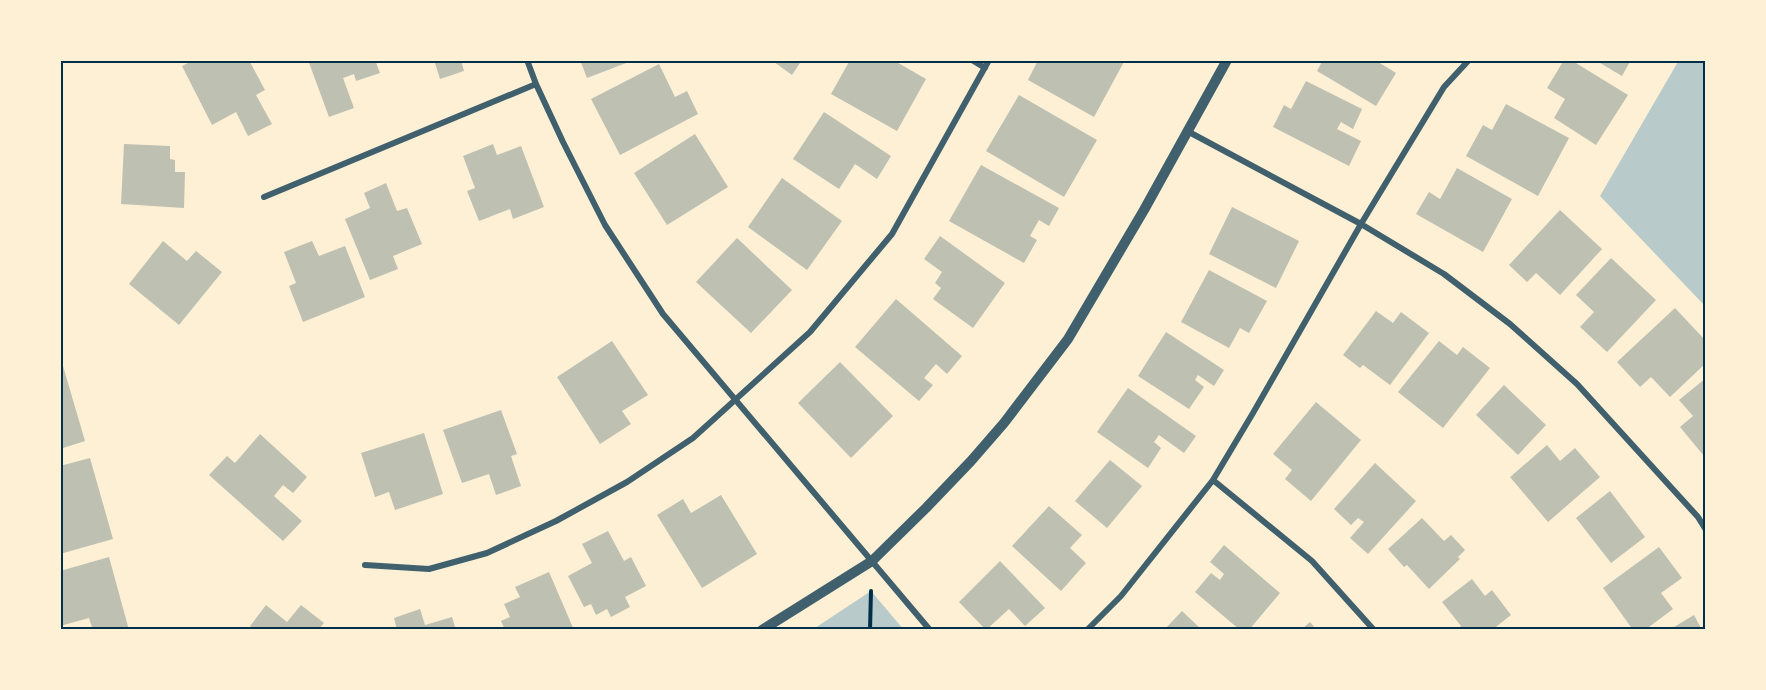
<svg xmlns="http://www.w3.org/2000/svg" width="1766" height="690" font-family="'Noto Sans',sans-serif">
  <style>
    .green { fill: #b9caca }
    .building { fill: #bec0b2 }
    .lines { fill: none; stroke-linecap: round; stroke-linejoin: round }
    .path { stroke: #003049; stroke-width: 4 }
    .minor { stroke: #3f606c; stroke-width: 6 }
    .tertiary { stroke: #3f606c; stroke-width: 10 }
    .neatline { fill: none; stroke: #003049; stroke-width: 2 }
  </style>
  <rect width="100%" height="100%" fill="#fdf0d5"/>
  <path class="green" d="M1679,60H1706V307L1600,196Z
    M871,591L904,630H812Z"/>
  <path class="building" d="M194,60H249L265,90L256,95L272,124L248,136L236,112L212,125L182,66Z
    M308,60H375L380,73L356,81L354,74L343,78L354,108L329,117Z
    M434,60H461L464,71L440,79Z
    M580,60H634L587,78Z
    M775,60H802L792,75L774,62Z
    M850,60H893L926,79L897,131L831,94Z
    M1038,60H1125L1094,117L1028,80Z
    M1323,60H1375L1396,73L1376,106L1317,71Z
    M1564,60H1571L1628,95L1596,145L1554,118L1565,99L1547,88Z
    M1595,60H1631L1622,76Z
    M659,64L675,97L687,91L698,114L620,155L591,99Z
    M1306,81L1362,109L1353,129L1341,122L1337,129L1361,141L1349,166L1273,127L1284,105L1291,109Z
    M1019,95L1097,140L1064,197L986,151Z
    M1506,104L1569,138L1538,196L1466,156L1483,125L1492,130Z
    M824,112L891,156L877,179L855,164L839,189L793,159Z
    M695,134L728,187L667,225L634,173Z
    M124,144L170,146V159L175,160V172H185L184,208L121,204Z
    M493,144L497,155L521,146L544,207L513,219L510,209L479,221L467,191L475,188L463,156Z
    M981,165L1059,208L1049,226L1039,220L1030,236L1037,240L1024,263L949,221Z
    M1457,168L1512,199L1483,252L1416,214L1429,192L1440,199Z
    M782,178L842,221L807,270L748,227Z
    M386,183L397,211L407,208L422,244L393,256L398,269L370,280L345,219L370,208L364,193Z
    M1232,207L1299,241L1276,288L1209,254Z
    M1560,210L1602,249L1560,295L1536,273L1527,282L1509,265Z
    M940,236L1005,283L973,328L933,299L941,288L935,283L942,272L924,259Z
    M737,238L792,290L751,333L696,282Z
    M163,241L187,261L196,251L222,272L179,325L129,284Z
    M312,241L319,256L345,246L365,297L303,322L289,286L296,283L284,252Z
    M1611,258L1656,300L1607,352L1580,327L1594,312L1576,295Z
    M1209,270L1267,301L1249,333L1240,328L1229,348L1181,322Z
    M896,299L962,356L947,374L936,364L924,378L933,385L919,401L855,347Z
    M1675,308L1706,341V363L1670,397L1651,377L1640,387L1617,362Z
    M1376,311L1393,323L1401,312L1429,333L1390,385L1363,365L1360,368L1343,355Z
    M1166,332L1224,370L1214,386L1198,375L1195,380L1204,387L1189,409L1138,376Z
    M612,341L648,395L622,411L631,424L600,444L557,377Z
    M1439,341L1457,355L1463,347L1490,368L1443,428L1398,392Z
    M840,362L893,416L851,458L798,403Z
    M63,366L85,441L60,449V367Z
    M1706,378V454L1704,456L1680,427L1693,416L1679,400Z
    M1504,385L1546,425L1518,455L1476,415Z
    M1128,388L1196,436L1184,453L1159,435L1154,442L1161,448L1148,468L1097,432Z
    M1316,402L1361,440L1311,501L1285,479L1292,470L1273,454Z
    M501,410L517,454L511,456L521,486L496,495L489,474L462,483L443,430Z
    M424,433L443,494L395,510L389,492L375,497L361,453Z
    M260,434L307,477L293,493L283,485L274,496L302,521L283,541L209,475L227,456L235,463Z
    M1547,445L1560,461L1575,448L1600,477L1548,522L1510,477Z
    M90,458L113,539L60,554V466Z
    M1110,460L1142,486L1107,528L1075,501Z
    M1375,463L1416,501L1368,554L1350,538L1364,522L1358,518L1351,525L1334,509Z
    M1610,491L1645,537L1611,563L1576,518Z
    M721,495L757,554L702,588L657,515L683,499L691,513Z
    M1049,506L1082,535L1070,548L1086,563L1061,591L1012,546Z
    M1422,518L1444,541L1451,535L1465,550L1458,557L1460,559L1429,589L1407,565L1404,567L1388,549Z
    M608,531L624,561L631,557L646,586L625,597L630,607L611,617L607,609L596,615L591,604L584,607L568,576L592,563L582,544Z
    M1224,545L1280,593L1249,630H1240L1195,592L1211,573L1220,580L1224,574L1210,562Z
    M1659,547L1682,578L1661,593L1673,609L1645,630H1633L1603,588Z
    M109,557L129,630H93L89,618L60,626V584L61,583L60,571Z
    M1000,561L1045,608L1025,626L1009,609L986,630L959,602Z
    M549,572L574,630H505L501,621L510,617L504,604L520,597L515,587Z
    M1472,579L1485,596L1492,590L1511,615L1492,630H1456L1461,626L1442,602Z
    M266,605L287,622L301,605L324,623L318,630H255L250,626Z
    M420,609L425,625L452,617L456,630H397L394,618Z
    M1182,611L1202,630H1164Z
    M1694,615L1701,628L1706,625V630H1669Z
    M1310,622L1317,630H1301Z"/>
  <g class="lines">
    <path class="path" d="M870,630L871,591"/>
    <path class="minor" d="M527,60L536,84L563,142L605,225L663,314L930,630
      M972,60L985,68
      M1189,132L1361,224L1444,274L1510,324L1577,384L1698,517L1706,530
      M264,197L536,84
      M1213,480L1312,561L1374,630
      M365,565L429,569L487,553L556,521L627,482L693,438L810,332L892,234L989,60
      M1087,630L1121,596L1213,480L1253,413L1361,224L1444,87L1469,60"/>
    <path class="tertiary" d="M762,630L872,561L926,508L971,461L1004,423L1068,339L1144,210L1227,60"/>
  </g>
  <rect width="1766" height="690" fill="none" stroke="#fdf0d5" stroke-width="123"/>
  <rect x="62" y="62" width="1642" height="566" class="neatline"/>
</svg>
